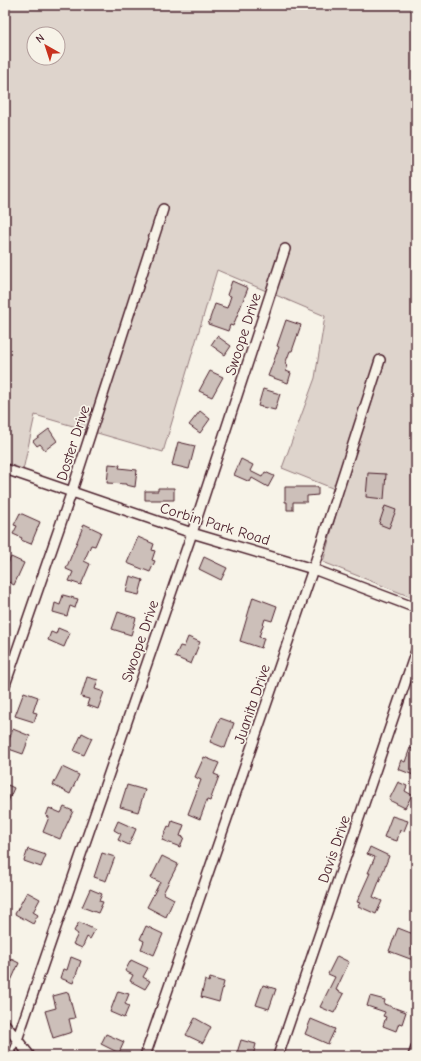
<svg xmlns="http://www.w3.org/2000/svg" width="421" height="1061" font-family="'Comic Neue',sans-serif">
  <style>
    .green { fill: #ded4cc; stroke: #947a7c; fill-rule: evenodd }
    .building { fill: #ccbfb9; stroke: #4a1f2b }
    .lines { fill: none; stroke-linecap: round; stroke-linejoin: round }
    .lane-casing { stroke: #4a1f2b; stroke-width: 8 }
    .street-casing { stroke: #4a1f2b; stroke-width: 12 }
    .lane { stroke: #f7f3e8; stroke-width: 4.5 }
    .street { stroke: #f7f3e8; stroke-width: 9 }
    .labels { text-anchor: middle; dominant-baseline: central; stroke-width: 3.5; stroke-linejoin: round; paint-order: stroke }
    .street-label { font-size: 15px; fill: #4a1f2b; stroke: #f7f3e8 }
  </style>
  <rect width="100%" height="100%" fill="#f7f3e8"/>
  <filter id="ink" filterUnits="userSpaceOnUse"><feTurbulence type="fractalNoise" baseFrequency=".025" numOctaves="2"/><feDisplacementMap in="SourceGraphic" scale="8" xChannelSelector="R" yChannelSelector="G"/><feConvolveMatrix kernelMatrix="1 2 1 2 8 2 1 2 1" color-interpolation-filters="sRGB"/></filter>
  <g filter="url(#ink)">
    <path class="green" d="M5,5H416V599L323,562L342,492L282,468L315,378L325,316L217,270L163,452L35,415L22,475L5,470ZM34,34H58V58H34Z"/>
    <path class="building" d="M232,281L248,288L233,326L230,325L228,331L208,324L215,304L227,308L231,296L227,295Z
      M286,320L301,325L292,351H290L285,364L288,365L286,371L291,373L288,383L268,376L279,347L277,346Z
      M217,336L231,346L225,355L211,345Z
      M210,371L223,377L212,397L199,391Z
      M263,389L280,394L275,410L258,406Z
      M200,411L210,419L200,433L189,425Z
      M49,429L57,441L45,450L40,444L37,446L33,441Z
      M178,442L195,446L189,469L172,465Z
      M241,459L253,465L250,471L262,477L265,472L274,476L268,487L252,478L250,482L234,475Z
      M109,464L120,465L119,468L137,470L135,487L126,485V484L107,483Z
      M368,473L386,474L384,499L366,497Z
      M285,487H318V495L307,496V502H293V510H287V502H285Z
      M158,488H174V500H145V491H158Z
      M385,506L396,510L389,528L379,524Z
      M20,513L40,522L31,544L21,540L22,538L13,534L17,526L14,525Z
      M84,524L101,532L95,546L91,545L84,561L90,564L81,585L69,581L73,572L66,569Z
      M138,537L154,544L152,550L155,551L152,560L155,561L150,572L127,563Z
      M11,557L24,563L14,585L5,580V569Z
      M204,557L227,568L221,580L199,569Z
      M130,576L143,580L139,595L126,592Z
      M63,595L78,599L75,608L70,606L67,616L53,612L55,603L60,605Z
      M253,597L277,606L272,621L265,619L259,637L264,638L261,648L240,641Z
      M118,612L136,618L131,635L112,629Z
      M58,628L70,633L64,647L48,640L51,632L56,634Z
      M188,637L200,642L191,664L175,657L180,646L184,647Z
      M87,677L98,680L95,689L104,692L98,709L87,705L89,699L81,697Z
      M24,692L38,697L33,712L37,713L34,722L15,716Z
      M220,718L234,723L225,748L210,742Z
      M13,729L30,736L23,754L6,748Z
      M82,733L92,738L84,755L74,751Z
      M410,748L416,750V776L398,769L401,760L405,762Z
      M204,757L219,763L214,774L219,776L210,801L207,800L200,819L188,814L201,780L195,777Z
      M62,767L79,775L70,794L53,785Z
      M398,782L407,786L405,791L412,795L405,808L389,800Z
      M8,785L14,788L5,808V790Z
      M127,785L145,790L138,812L120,807Z
      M64,807L73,811L60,839L43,832L49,817L46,816L49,808L61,813Z
      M392,816L408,821L404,831L400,830L397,841L384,837Z
      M118,821L136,829L129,845L118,840L121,834L114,830Z
      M172,821L184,825L180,836L184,837L180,847L162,840L168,826L170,827Z
      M370,847L389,856L373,897L382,901L376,914L358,906L360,903L357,902L370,873H368L375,857L367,854Z
      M28,849L46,855L41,867L24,861Z
      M102,853L115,857L106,881L94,877Z
      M162,856L178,864L163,893L174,899L166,917L147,907L160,882L151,878Z
      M90,889L102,894L99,901L103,902L98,913L82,907Z
      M27,892L40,899L33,912L38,915L33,924L15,914Z
      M79,922L95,930L90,939L87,937L82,948L73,944L78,934L74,931Z
      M146,926L163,934L154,955L141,949L144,941L140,939Z
      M398,928L416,935L412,948L416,949L413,960L389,951Z
      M337,956L349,962L336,990L344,994L334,1013L320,1007L335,977L328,974Z
      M71,957L81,961L73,983L60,978L63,969L67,970Z
      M11,959L19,963L11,981L5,979V963L9,965Z
      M131,960L148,968L143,977L150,981L145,989L130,981L133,975L125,971Z
      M210,978L224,982L219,1002L201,997L205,980L209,982Z
      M263,985L276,989L269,1009L256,1005Z
      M118,991L129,994L125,1004L129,1006L124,1018L110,1012Z
      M68,992L75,1018L69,1019L72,1032L53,1038L45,1011L56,1008L53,996Z
      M370,996L385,1000L384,1004L406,1012L402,1024L399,1023L396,1031L383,1026L386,1017L383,1016L385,1012L367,1006Z
      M195,1018L211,1027L203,1043L186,1035Z
      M311,1019L335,1029L328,1044L305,1034Z
      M106,1034L124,1042L119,1053L101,1044Z
      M241,1040L256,1044L253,1056H236Z"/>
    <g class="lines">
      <g class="lane-casing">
        <path id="lane" d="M10,1056L17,1040"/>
      </g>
      <g class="street-casing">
        <path id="street" d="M5,469L192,533L313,569L416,608
          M5,685L72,491L163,209
          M5,1024L30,1056
          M17,1040L192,533L285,249
          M145,1056L313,569L380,360
          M278,1056L416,651
          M413,1056L416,1048"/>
      </g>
      <use href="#lane" class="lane"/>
      <use href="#street" class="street"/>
    </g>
  </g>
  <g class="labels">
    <g class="street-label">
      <text transform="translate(243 334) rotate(-72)">Swoope Drive</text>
      <text transform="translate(73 443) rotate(-72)">Doster Drive</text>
      <text transform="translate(215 524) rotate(17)">Corbin Park Road</text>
      <text transform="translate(140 641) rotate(-71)">Swoope Drive</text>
      <text transform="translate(252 704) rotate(-71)">Juanita Drive</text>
      <text transform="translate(334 849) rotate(-71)">Davis Drive</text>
    </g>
  </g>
  <rect width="421" height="1061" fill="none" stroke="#f7f3e8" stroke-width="20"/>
  <rect x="10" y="10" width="401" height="1041" fill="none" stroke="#4a1f2b" stroke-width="1.5" filter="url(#ink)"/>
  <g transform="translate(46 46) rotate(321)"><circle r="19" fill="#f7f3e8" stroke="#b29e9c"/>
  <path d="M0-3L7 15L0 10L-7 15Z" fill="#c8321e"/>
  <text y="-6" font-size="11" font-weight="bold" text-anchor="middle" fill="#4a1f2b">N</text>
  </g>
</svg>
